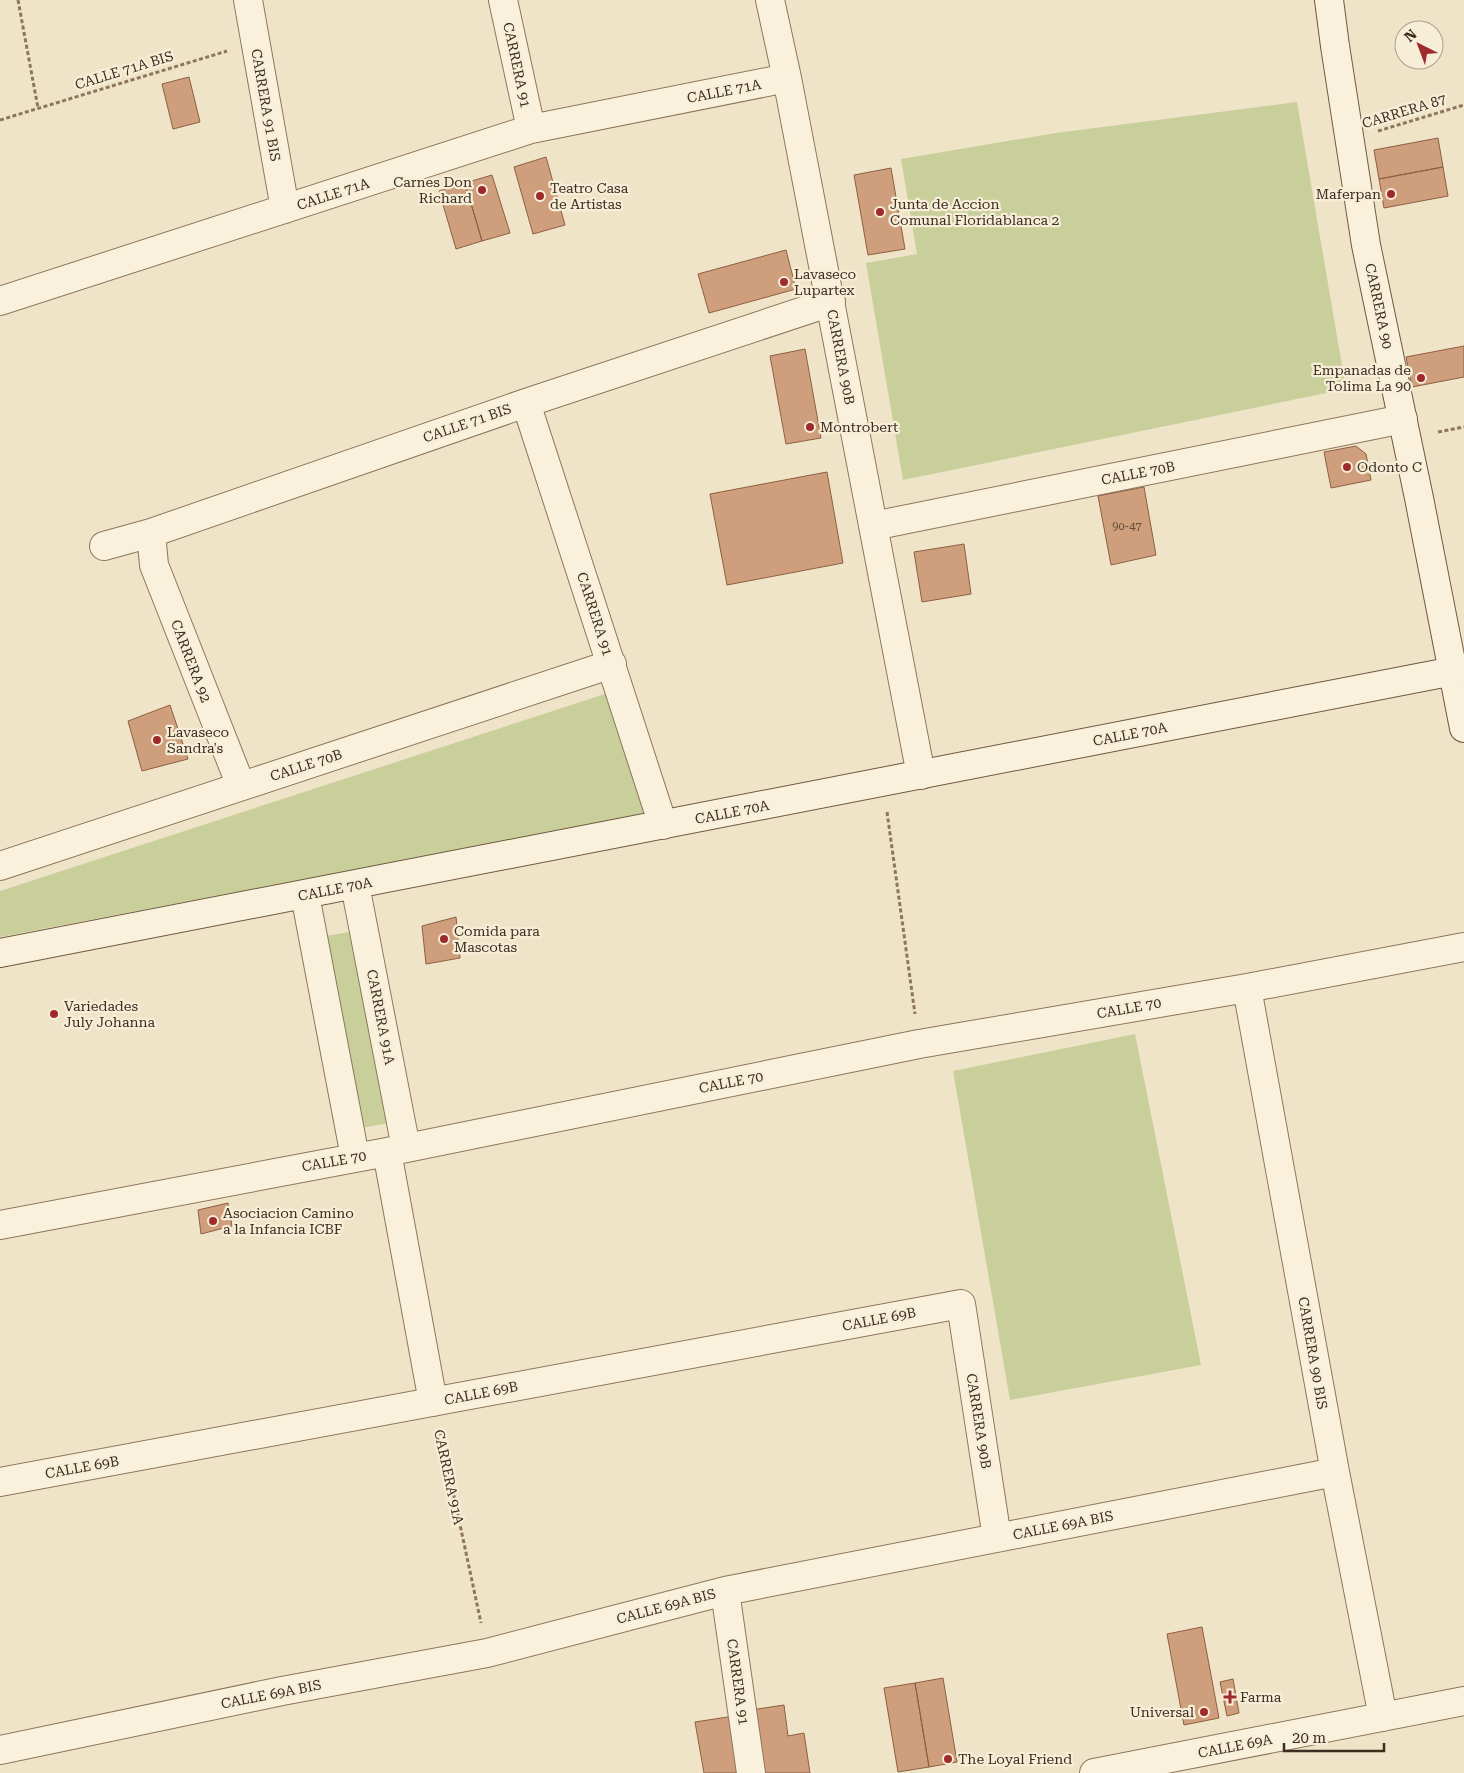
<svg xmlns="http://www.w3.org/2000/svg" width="1464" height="1773" font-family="'Roboto Serif',serif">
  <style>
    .green { fill: #c9cf9b }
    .building { fill: #cf9f7d; stroke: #8d5f41 }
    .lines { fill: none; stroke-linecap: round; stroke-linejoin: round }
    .street-casing { stroke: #8d765c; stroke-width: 30 }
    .secondary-casing { stroke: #6f573f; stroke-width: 30 }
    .path { stroke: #8d765c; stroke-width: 3; stroke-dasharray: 4 2.5; stroke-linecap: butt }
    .street { stroke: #faf1dc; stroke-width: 28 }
    .secondary { stroke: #faf1dc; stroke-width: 28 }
    .poi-dot { fill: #9e2a2b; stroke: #f7eed8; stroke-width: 2 }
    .labels { text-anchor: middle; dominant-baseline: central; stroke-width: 4.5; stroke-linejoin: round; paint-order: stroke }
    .number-label { font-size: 11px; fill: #624a37 }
    .street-label { font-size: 14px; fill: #3d2e20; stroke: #f7eed8 }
    .poi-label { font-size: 14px; fill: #3d2e20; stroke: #f7eed8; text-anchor: start }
  </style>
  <rect width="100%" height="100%" fill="#f0e4c8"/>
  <path class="green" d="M1297,102L1346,389L903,480L866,263L917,254L901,159L1056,133Z
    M605,694L646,814L0,937V891Z
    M354,931L389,1123L356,1129L321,937Z
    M1135,1034L1201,1365L1010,1400L953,1071Z"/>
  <path class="building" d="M189,77L200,122L173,129L162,84Z
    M1438,138L1443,167L1379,179L1374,150Z
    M546,157L565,225L533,234L514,167Z
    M1443,167L1448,196L1384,208L1379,179Z
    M891,168L905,249L868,255L854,175Z
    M492,175L510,233L482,241L465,183Z
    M465,183L482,241L456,249L439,191Z
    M786,250L796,289L709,313L698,274Z
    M1464,346V377L1412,387L1406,357Z
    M805,349L821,438L786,444L770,356Z
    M1356,446L1366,454L1371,480L1331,488L1324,452Z
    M827,472L843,563L727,585L710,494Z
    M1144,487L1156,555L1111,565L1098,496Z
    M964,544L971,594L922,602L914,552Z
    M170,705L188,759L142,771L128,721Z
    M456,917L460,958L426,964L422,926Z
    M228,1203L232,1226L201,1234L198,1210Z
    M1202,1627L1219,1718L1184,1725L1167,1634Z
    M943,1678L957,1762L929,1767L915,1683Z
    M1233,1679L1239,1713L1227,1716L1220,1682Z
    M915,1683L929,1767L898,1772L884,1688Z
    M784,1705L788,1736L804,1733L810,1773H761L751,1710Z
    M734,1716L744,1773H704L695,1722Z"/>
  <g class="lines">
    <g class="street-casing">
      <path id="street" d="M248,0L285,209
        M503,0L531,129
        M770,0L787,78L921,775
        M0,301L531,129L787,78
        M526,403L663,825
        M873,526L1403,419
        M151,533L154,565L241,786
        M104,546L151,533L526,403L831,302
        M0,866L612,664
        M355,885L406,1148
        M305,895L355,1157
        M1247,988L1335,1472L1383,1717
        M387,1152L433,1402
        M0,1225L387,1152L919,1044L1247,988L1464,947
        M0,1482L961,1304L997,1538
        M725,1591L751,1773
        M0,1750L282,1691L487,1653L725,1591L1335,1472
        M1094,1773L1464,1701"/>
    </g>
    <g class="secondary-casing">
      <path id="secondary" d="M1329,0L1335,46L1366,245L1419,498L1464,728
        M0,953L1464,669"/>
    </g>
    <path class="path" d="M18,0L38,108
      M0,120L227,51
      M1378,131L1464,105
      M1438,432L1464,427
      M887,812L915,1014
      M440,1431L481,1623"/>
    <use href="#street" class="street"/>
    <use href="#secondary" class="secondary"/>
  </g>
  <g class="poi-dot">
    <circle cx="482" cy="190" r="5"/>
    <circle cx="1391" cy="194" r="5"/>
    <circle cx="540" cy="196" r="5"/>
    <circle cx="880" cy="212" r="5"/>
    <circle cx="784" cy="282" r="5"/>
    <circle cx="1421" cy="378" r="5"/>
    <circle cx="810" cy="427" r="5"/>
    <circle cx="1347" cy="467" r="5"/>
    <circle cx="157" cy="740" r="5"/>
    <circle cx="444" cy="939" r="5"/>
    <circle cx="54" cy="1014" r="5"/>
    <circle cx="213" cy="1221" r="5"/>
    <path d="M1227.5 1689.5h5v5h5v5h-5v5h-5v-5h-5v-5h5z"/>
    <circle cx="1204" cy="1712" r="5"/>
    <circle cx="948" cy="1759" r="5"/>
  </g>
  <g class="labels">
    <g class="number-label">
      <text x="1127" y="526">90-47</text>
    </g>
    <g class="street-label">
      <text transform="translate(517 65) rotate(78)">CARRERA 91</text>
      <text transform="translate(124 70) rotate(-17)">CALLE 71A BIS</text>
      <text transform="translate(724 91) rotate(-11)">CALLE 71A</text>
      <text transform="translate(266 105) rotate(80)">CARRERA 91 BIS</text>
      <text transform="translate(1404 111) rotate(-17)">CARRERA 87</text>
      <text transform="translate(333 194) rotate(-18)">CALLE 71A</text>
      <text transform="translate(1379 306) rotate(78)">CARRERA 90</text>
      <text transform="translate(841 357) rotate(79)">CARRERA 90B</text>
      <text transform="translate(467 423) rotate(-19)">CALLE 71 BIS</text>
      <text transform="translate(1138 473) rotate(-11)">CALLE 70B</text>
      <text transform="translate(595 614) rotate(72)">CARRERA 91</text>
      <text transform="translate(191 661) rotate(69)">CARRERA 92</text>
      <text transform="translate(1130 734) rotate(-11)">CALLE 70A</text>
      <text transform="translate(306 765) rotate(-18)">CALLE 70B</text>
      <text transform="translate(732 812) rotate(-11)">CALLE 70A</text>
      <text transform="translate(335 889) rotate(-11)">CALLE 70A</text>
      <text transform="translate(1129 1008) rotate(-10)">CALLE 70</text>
      <text transform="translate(381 1017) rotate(79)">CARRERA 91A</text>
      <text transform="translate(731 1082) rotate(-11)">CALLE 70</text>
      <text transform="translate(334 1161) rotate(-10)">CALLE 70</text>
      <text transform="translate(879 1319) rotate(-11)">CALLE 69B</text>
      <text transform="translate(1313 1353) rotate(80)">CARRERA 90 BIS</text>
      <text transform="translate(481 1393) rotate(-11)">CALLE 69B</text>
      <text transform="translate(979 1421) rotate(81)">CARRERA 90B</text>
      <text transform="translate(82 1467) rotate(-10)">CALLE 69B</text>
      <text transform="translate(449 1477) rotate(78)">CARRERA 91A</text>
      <text transform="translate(1063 1525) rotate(-11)">CALLE 69A BIS</text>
      <text transform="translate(666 1606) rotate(-15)">CALLE 69A BIS</text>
      <text transform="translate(738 1682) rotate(82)">CARRERA 91</text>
      <text transform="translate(271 1694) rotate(-11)">CALLE 69A BIS</text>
      <text transform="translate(1235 1746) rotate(-11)">CALLE 69A</text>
    </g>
    <g class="poi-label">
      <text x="472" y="182" text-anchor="end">Carnes Don<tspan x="472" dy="16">Richard</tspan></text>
      <text x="550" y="188">Teatro Casa<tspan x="550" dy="16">de Artistas</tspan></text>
      <text x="1381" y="194" text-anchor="end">Maferpan</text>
      <text x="890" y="204">Junta de Accion<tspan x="890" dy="16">Comunal Floridablanca 2</tspan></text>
      <text x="794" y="274">Lavaseco<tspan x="794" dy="16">Lupartex</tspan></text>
      <text x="1411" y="370" text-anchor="end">Empanadas de<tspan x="1411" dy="16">Tolima La 90</tspan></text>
      <text x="820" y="427">Montrobert</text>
      <text x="1357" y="467">Odonto C</text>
      <text x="167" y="732">Lavaseco<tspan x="167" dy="16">Sandra's</tspan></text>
      <text x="454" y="931">Comida para<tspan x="454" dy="16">Mascotas</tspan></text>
      <text x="64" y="1006">Variedades<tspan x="64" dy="16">July Johanna</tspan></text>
      <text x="223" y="1213">Asociacion Camino<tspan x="223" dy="16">a la Infancia ICBF</tspan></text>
      <text x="1240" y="1697">Farma</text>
      <text x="1194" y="1712" text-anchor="end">Universal</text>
      <text x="958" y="1759">The Loyal Friend</text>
    </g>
  </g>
  <g transform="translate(1419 45) rotate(318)"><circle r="24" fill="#f7eed8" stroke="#ada18e"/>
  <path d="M0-4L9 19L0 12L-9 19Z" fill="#9e2a2b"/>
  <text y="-8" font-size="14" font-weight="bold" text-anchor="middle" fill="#3d2e20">N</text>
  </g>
  <path d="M1284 1743v8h100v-8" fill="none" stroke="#3d2e20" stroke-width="2.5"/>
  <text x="1292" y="1743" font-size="15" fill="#3d2e20" stroke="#f7eed8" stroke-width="4" paint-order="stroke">20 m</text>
</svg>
